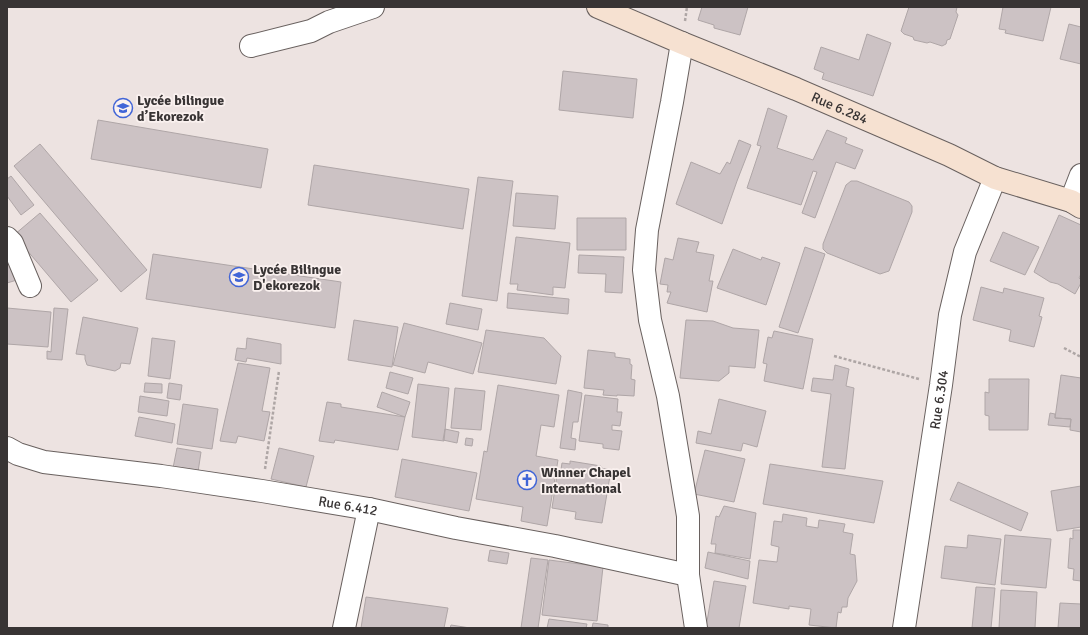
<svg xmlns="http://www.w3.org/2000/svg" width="1088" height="635" font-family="Signika,sans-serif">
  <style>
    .building { fill: #ccc2c4; stroke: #afa6a7 }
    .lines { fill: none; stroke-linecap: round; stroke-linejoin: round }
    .street-casing { stroke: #69615f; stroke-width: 24 }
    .secondary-casing { stroke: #69615f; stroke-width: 24 }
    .path { stroke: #aea6a5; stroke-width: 2.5; stroke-dasharray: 3 2; stroke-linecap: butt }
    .street { stroke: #fff; stroke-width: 22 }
    .secondary { stroke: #f6e1d1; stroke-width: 22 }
    .labels { text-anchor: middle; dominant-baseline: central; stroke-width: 3.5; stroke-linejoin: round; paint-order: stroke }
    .poi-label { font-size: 14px; font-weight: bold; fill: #383434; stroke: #faf1ef; text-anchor: start }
    .street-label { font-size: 14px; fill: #383434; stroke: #faf1ef }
  </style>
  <rect width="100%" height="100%" fill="#ede3e1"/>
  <path class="building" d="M702,7H748L740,35L714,28V25L698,20Z
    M909,7H957L956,12L958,15L950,39L947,40L946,44L942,46L930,42L927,43L914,40L913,37L904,34L901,31Z
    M1003,7H1051L1043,41L1005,33L1006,30L999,29Z
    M1069,24L1081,27V64L1060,59Z
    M867,34L891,43L873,96L822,79L824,73L814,69L821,47L859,60Z
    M563,71L637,79L633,118L559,110Z
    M768,108L787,116L777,148L813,160L827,130L847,138L845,143L863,150L855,169L836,162L815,218L802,213L817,172L813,171L801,205L747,188L761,146L757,145Z
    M98,120L268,149L261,188L91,159Z
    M739,140L751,145L737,181L722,224L676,204L691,162L720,174L727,162L730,164Z
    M40,144L147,270L121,292L14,166Z
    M314,165L469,189L463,229L308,205Z
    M11,176L34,205L21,215L7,196V179Z
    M478,177L513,181L497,301L462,296Z
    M851,181H857L909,202L912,206V212L889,271L880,274L827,253L823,249V244L846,185Z
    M516,193L558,196L555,229L513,226Z
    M40,213L98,280L71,302L14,235Z
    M1059,215L1081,225V274L1079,278L1081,280V283L1075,294L1058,284L1050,282L1034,272Z
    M577,218H626V250H577Z
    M1003,232L1039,247L1025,275L990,261Z
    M516,237L570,243L565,288L553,287V295L517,290L518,284H510Z
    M678,238L699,242L696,252L714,255L709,281H713L707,312L667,303L671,292H667L668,285L660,284L665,258L673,260Z
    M805,247L825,254L798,333L779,327Z
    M733,249L761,260L762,257L780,263L766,305L717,288Z
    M7,250L17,280L7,283Z
    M153,254L341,282L335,328L146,299Z
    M579,255L624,257L622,293L605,292L606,274L578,273Z
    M981,287L1003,293L1004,288L1044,298L1039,316L1042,317L1034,347L1009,341L1011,330L973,320Z
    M508,293L569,299L568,314L507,308Z
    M450,303L482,309L478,330L446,324Z
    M7,308L51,312L48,347L7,344Z
    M54,308L68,309L62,360L47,359V351L51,352Z
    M83,317L138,328L130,364L121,363L120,368L115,371L87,365L85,359V355L76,354Z
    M354,320L398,327L392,367L348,360Z
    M686,320L713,321L733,328L759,330L755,368L729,366V373L719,381L680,378Z
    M404,323L482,343L473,374L428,362L425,373L393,365Z
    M486,330L544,338L561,356L556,384L478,372Z
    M774,331L813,339L803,389L764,381L767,364L763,363L768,337L772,338Z
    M152,338L175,341L170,379L148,376Z
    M247,338L281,344V364L247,358L246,362L235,360L237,348L246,349Z
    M588,350L615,353V357L630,359V364L632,365L631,379L635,380L634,396L617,395V396L603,395L604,390L584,388Z
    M238,363L270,368L262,411L270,412L264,441L238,436L236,443L220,441Z
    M835,365L849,369L846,386L854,388L845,469L822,467L831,394L811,391L813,378L833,380Z
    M390,372L413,378L408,394L386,388Z
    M1061,375L1081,378V432L1070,430L1071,419L1055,418Z
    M989,379H1029L1028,430H989V416L985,415V392L989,393Z
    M145,383L162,384V393L144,392Z
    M169,383L182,385L180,400L167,398Z
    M418,384L449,388L444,441L412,437Z
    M498,385L559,395L554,427L541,425L536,456L558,460L547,526L521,521L523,507L476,499L484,451L487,452Z
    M455,388L485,391L481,430L451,428Z
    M568,390L582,393L578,422H573L571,438L576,439L575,450L560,448Z
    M382,392L410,402L405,417L377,407Z
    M585,395L618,399L617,412H622L620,426L612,425V430L622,431L619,450L603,448V444L579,441Z
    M140,396L169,401L167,416L138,412Z
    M719,399L766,411L757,447L743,443L741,451L696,443L698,431L711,434Z
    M327,402L341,404V407L405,417L398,450L335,440L334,443L319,441Z
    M183,404L218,409L212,449L177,444Z
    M1050,413L1055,414V418L1071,419L1070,427L1048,425Z
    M139,417L175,424L172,443L135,436Z
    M445,429L459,432L457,443L443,440Z
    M466,438L473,439L472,446L465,445Z
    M177,448L201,452L198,472L173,468Z
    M279,448L314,456L306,487L271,479Z
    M705,450L745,459L734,502L694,494Z
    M402,459L477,473L469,511L395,497Z
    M570,461L601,466V468L611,470L602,523L575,519L576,512L552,508L557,475L560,476L562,463L570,464Z
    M770,464L883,481L874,523L763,504Z
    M958,482L1028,513L1021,531L950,500Z
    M1081,486V527L1057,531L1051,491Z
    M724,506L756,513L750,559L715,553L716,544H711L716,516L719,517Z
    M783,514L807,518L806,526L818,528L819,520L845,524L843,532L853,534L850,554L855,555L857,581L848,598L847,607H842L841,613L838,612L836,628L809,625L811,609L789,606V609L753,603L759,560L777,562L779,547L771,545L774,521L782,522Z
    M1073,530H1081V581L1073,580L1074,569L1068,568L1070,538L1073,539Z
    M968,535L1001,539L995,585L941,578L945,546L967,548Z
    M1005,535L1051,539L1046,588L1001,584Z
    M490,550L509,553L507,564L488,561Z
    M708,552L750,561L748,579L705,568Z
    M531,558L548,560L538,628H521Z
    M549,560L603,567L597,621L542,615Z
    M714,581L746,586L739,628H714L706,627Z
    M976,587L995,588L991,628H972Z
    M1001,590L1037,592L1035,628H999Z
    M366,597L448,608L444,628H361Z
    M1060,603L1081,604V628H1058Z
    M549,619L587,624L586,628H547Z
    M593,623L608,625V628H592Z
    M451,625L470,628H450Z"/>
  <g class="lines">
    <g class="street-casing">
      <g id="street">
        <path d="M682,43L672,102L647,230L644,270L650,320L668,396L688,516V575L696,628"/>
        <path d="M251,46L311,31L329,22L373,7"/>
        <path d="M1071,201L1081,175"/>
        <path d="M7,238L12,243L30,286"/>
        <path id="s1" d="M7,448L18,454L44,462L161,476L262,491L369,509L456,528L555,546L688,575"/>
        <path d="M344,628L369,509"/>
        <path id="s2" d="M904,628L941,385L950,315L965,252L995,178"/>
      </g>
    </g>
    <g class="secondary-casing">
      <g id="secondary">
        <path id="s3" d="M598,7L682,43L796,89L949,155L995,178L1071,201L1081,207"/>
      </g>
    </g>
    <path class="path" d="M685,21L687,7
      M1064,348L1081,357
      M834,356L919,379
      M265,469L279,371"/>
    <use href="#street" class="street"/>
    <use href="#secondary" class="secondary"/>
  </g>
  <defs>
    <g id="school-ring" transform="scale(1)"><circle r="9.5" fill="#faf1ef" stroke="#4165d7" stroke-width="1.5"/><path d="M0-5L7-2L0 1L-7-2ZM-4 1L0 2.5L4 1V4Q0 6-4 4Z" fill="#4165d7"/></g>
    <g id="church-ring" transform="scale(1)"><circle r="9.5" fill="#faf1ef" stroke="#4165d7" stroke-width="1.5"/><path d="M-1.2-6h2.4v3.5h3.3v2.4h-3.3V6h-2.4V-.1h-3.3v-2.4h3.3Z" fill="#4165d7"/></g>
  </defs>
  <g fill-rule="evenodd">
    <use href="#school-ring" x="123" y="108"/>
    <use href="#school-ring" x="239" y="277"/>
    <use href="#church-ring" x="527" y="480"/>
  </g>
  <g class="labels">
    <g class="poi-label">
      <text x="137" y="100">Lycée bilingue<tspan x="137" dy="16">d’Ekorezok</tspan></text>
      <text x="253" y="269">Lycée Bilingue<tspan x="253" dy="16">D'ekorezok</tspan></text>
      <text x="541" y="472">Winner Chapel<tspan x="541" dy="16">International</tspan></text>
    </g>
    <g class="street-label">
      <text stroke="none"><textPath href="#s3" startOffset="262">Rue 6.284</textPath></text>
      <text stroke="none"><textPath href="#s2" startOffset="231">Rue 6.304</textPath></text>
      <text stroke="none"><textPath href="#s1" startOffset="347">Rue 6.412</textPath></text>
    </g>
  </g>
  <rect width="1088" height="635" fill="none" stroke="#383434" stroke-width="16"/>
</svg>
